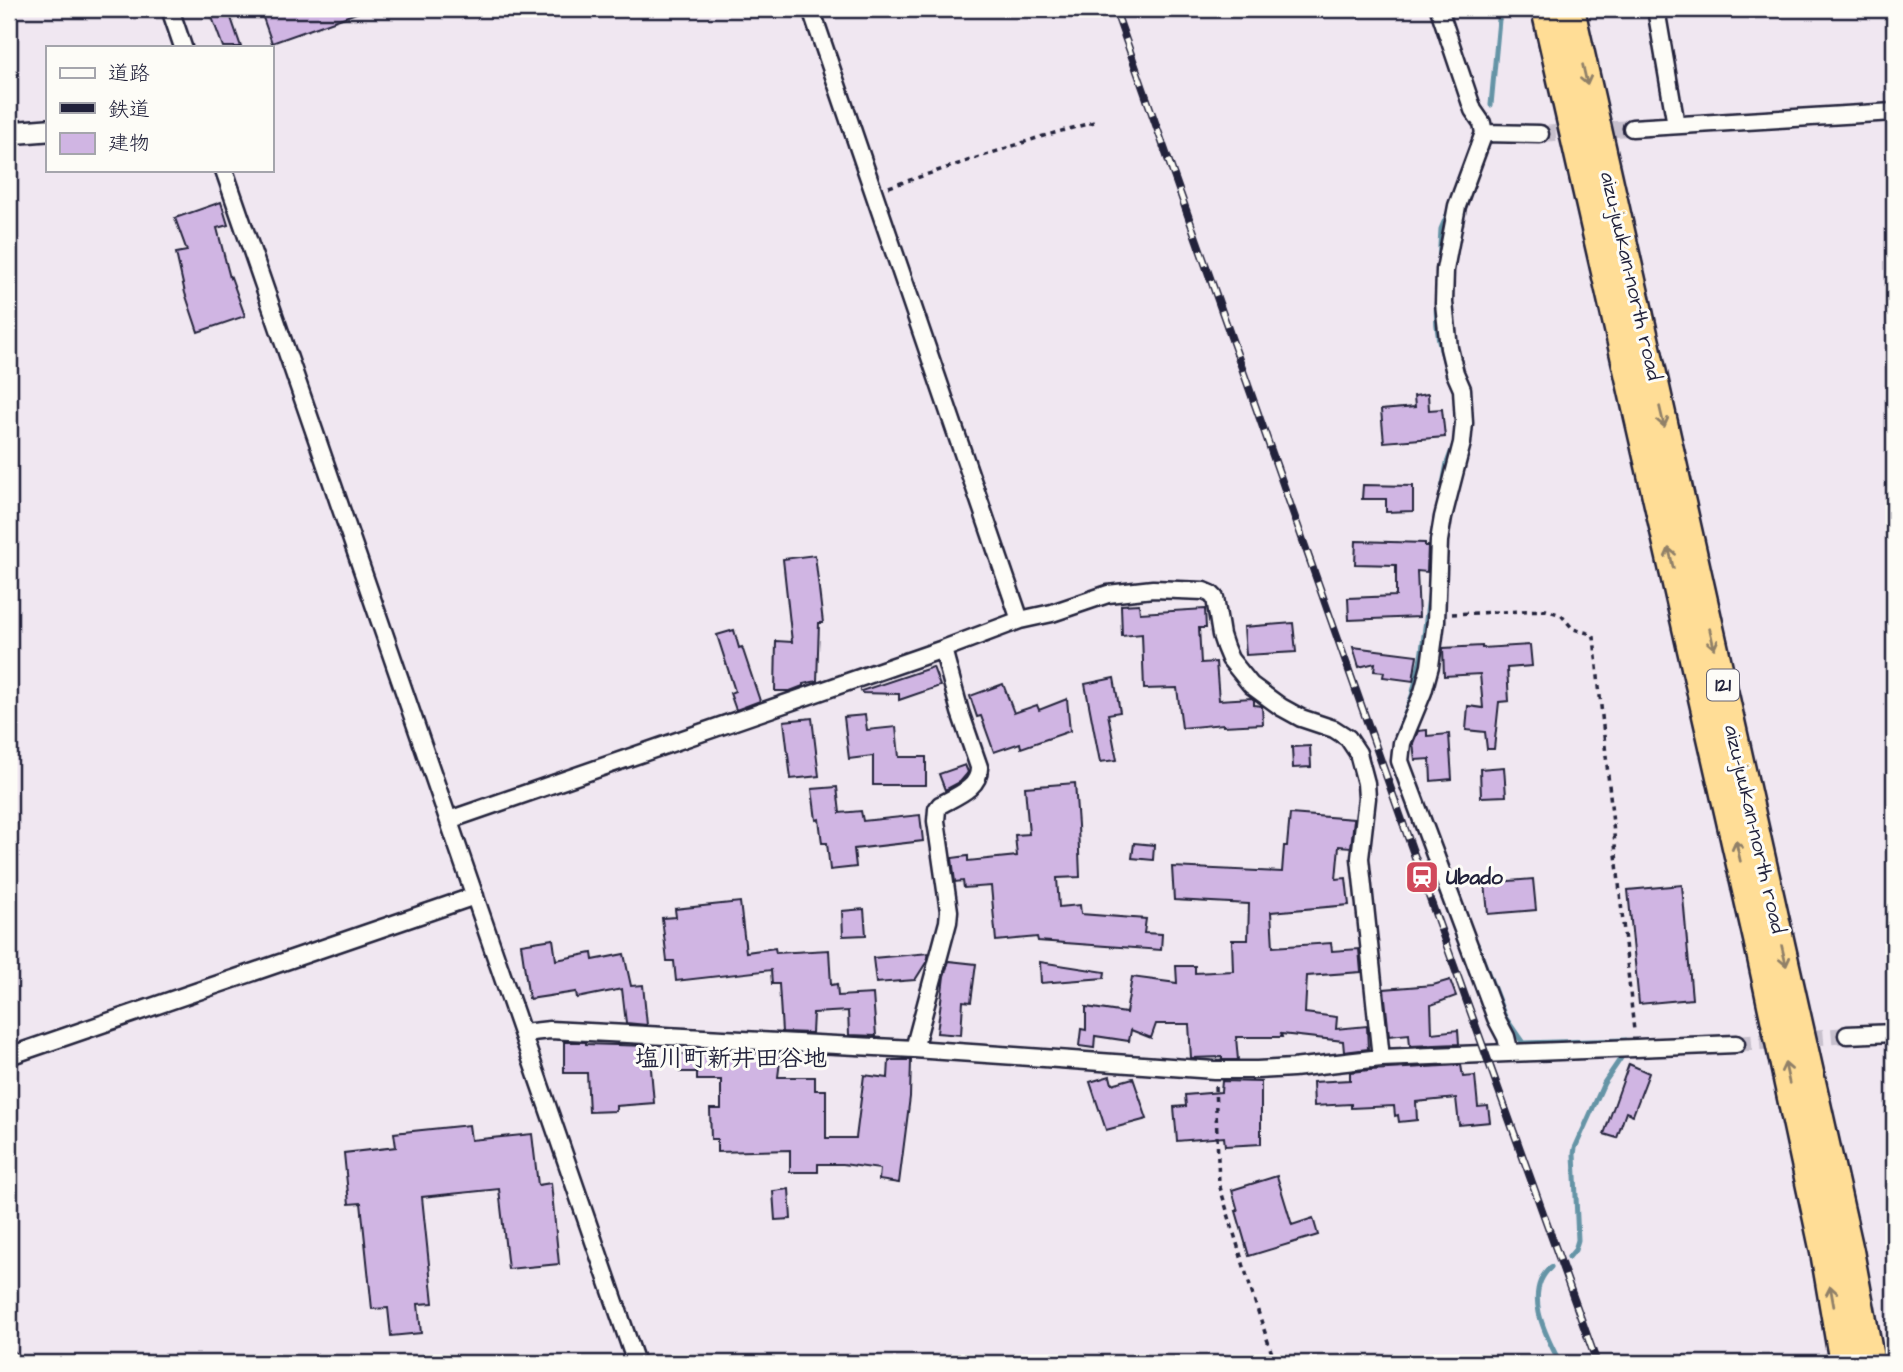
<svg xmlns="http://www.w3.org/2000/svg" width="1903" height="1372" font-family="'Architects Daughter','Klee One',sans-serif">
  <style>
    .lines { fill: none; stroke-linecap: round; stroke-linejoin: round }
    .stream { stroke: #6594a6; stroke-width: 5 }
    .building { fill: #d0b5e3; stroke: #22223b; stroke-width: 2 }
    .street-tunnel { stroke: #c7c0cd; stroke-width: 16; stroke-dasharray: 16 8; stroke-linecap: butt }
    .street-casing { stroke: #22223b; stroke-width: 21 }
    .secondary-casing { stroke: #22223b; stroke-width: 26 }
    .highway-casing { stroke: #22223b; stroke-width: 33 }
    .path { stroke: #22223b; stroke-width: 3.5; stroke-dasharray: 5 5; stroke-linecap: butt }
    .street { stroke: #fdfcf7; stroke-width: 16 }
    .secondary { stroke: #fdfcf7; stroke-width: 21 }
    .highway { stroke: #ffdd96; stroke-width: 28 }
    .rail-casing { stroke: #22223b; stroke-width: 8 }
    .rail { stroke: #fdfcf7; stroke-width: 5; stroke-dasharray: 16; stroke-linecap: butt }
    .oneway { stroke: #908068 }
    .labels { text-anchor: middle; dominant-baseline: central; stroke-width: 6; stroke-linejoin: round; paint-order: stroke }
    .shield { fill: #fdfcf7; stroke: #646373; stroke-width: 2 }
    .shield-label { font-size: 19px; font-weight: bold; fill: #22223b }
    .street-label { font-size: 21px; fill: #22223b; stroke: #fdfcf7 }
    .poi-label { font-size: 21px; font-weight: bold; fill: #22223b; stroke: #fdfcf7; text-anchor: start }
    .quarter-label { font-size: 24px; font-weight: bold; fill: #22223b; stroke: #fdfcf7 }
  </style>
  <rect width="100%" height="100%" fill="#f0e7f1"/>
  <filter id="ink" filterUnits="userSpaceOnUse"><feTurbulence type="fractalNoise" baseFrequency=".0143" numOctaves="2"/><feDisplacementMap in="SourceGraphic" scale="14" xChannelSelector="R" yChannelSelector="G"/><feConvolveMatrix kernelMatrix="1 2 1 2 8 2 1 2 1" color-interpolation-filters="sRGB"/></filter>
  <g filter="url(#ink)">
    <g class="lines">
      <path class="stream" d="M1491,105L1500,9
        M1439,263L1441,229L1450,208
        M1437,294C1435,317 1437,341 1445,363
        M1439,506L1447,463L1454,444
        M1397,735L1412,696L1421,658L1430,589
        M1477,944L1505,1017L1523,1043L1626,1040
        M1569,1257L1575,1250L1578,1240L1574,1154L1575,1148L1604,1083L1625,1052
        M1551,1267C1522,1292 1546,1336 1560,1363"/>
    </g>
    <path class="building" d="M209,9H228L241,47H223Z
      M260,9H362V11L272,43Z
      M221,202L228,225L217,228L230,278L231,277L245,316L198,332L185,293L176,253L187,251L175,218Z
      M1428,394L1429,410L1442,409L1445,437L1384,442L1381,410L1415,407L1414,396Z
      M1363,485L1413,486V511L1386,512V499H1362Z
      M1356,541L1425,543V546H1428L1427,572L1417,571L1419,617L1349,620L1348,598L1396,596V565L1355,564Z
      M815,555L823,623H819L817,681L803,684V686L790,691H775L776,641L792,642L783,559Z
      M1139,604L1140,613L1205,609L1206,628H1199L1201,663L1216,662L1219,700L1252,698L1254,700V705L1262,706L1263,724L1223,726V724L1182,728L1177,688L1144,689L1142,634L1122,636L1121,605Z
      M1293,623L1296,652L1246,655L1244,627Z
      M734,630L739,648L742,647L760,701L736,710L730,693L735,691L717,635Z
      M1530,645L1532,666L1507,668L1509,701L1499,702L1494,749H1487L1485,732L1466,730L1468,706L1483,708L1480,674L1444,676L1443,648L1482,646V648Z
      M1353,647L1417,655L1413,681L1383,677L1384,672L1374,671L1375,663L1359,667Z
      M933,667L940,686L899,700V694L862,693L861,691Z
      M1114,678L1120,712L1108,714L1117,760L1100,762L1085,684Z
      M1003,684L1014,713L1037,705L1039,710L1067,699L1070,731L1021,748L1020,743L994,752L981,716L977,717L970,696Z
      M865,715L867,730L896,727L899,757H926V785H873V756L849,759L844,717Z
      M812,718L819,776L791,779L784,721Z
      M1427,730V736L1449,734L1452,779L1431,781L1430,759L1415,760L1413,743L1418,731Z
      M1310,746L1311,767L1293,768L1292,747Z
      M965,765L968,772L966,775L960,782L945,790L939,774Z
      M1504,767L1506,796L1481,797L1480,769Z
      M1075,783L1078,825L1080,877L1057,878L1059,907L1080,905L1081,914L1146,919L1144,933L1162,934L1161,950L1038,941L1037,937L996,941L991,886L964,888L963,881L955,882L952,858L968,856V861L1017,856L1015,835L1029,834L1025,787Z
      M837,787L840,813L861,811L863,821L920,815L923,841L854,849L856,867L830,870L827,843H822L819,819L816,820L812,789Z
      M1290,814L1354,819L1351,847L1339,846L1336,879L1346,878L1349,905L1271,912L1273,947L1331,943L1332,951L1359,949L1361,972L1307,976L1305,1013L1337,1017L1336,1029L1367,1026L1368,1049L1344,1052L1343,1041L1281,1034L1282,1037H1236L1238,1060H1222V1057L1191,1058L1189,1024H1156L1151,1038L1131,1030L1129,1041L1095,1036L1094,1048L1079,1046L1081,1029L1086,1030V1007L1126,1013L1132,977L1177,983L1176,966H1195V973L1233,971L1232,940H1248L1249,904L1174,900L1172,867L1282,872L1284,846H1287Z
      M1134,843L1154,845L1153,860L1132,858Z
      M1533,879L1536,910L1488,914L1485,883Z
      M1682,885L1692,999L1639,1004L1628,890Z
      M740,902L746,952L775,948L776,953L829,950L831,985L837,984L838,996L873,994L876,1036L849,1035L848,1011L813,1013L812,1033L782,1032L779,984H772L771,970L676,981L674,961H667L662,918L676,917L675,909Z
      M864,909L866,935L843,936L842,911Z
      M553,939L556,960L592,953L593,960L624,954L631,986L643,985L647,1025L626,1023L622,989L577,998L576,992L529,999L521,944Z
      M929,953L927,961L915,980L876,983L873,958Z
      M949,961L976,964L971,1002L963,1001L961,1035L937,1033L944,976Z
      M1040,962L1105,972L1104,978L1041,983Z
      M1450,980L1456,996L1431,1005L1432,1033L1458,1030L1459,1044L1410,1046L1409,1034L1389,1036L1384,989L1433,985Z
      M564,1042H586V1044L649,1046L654,1103L616,1106V1111L589,1112L587,1073H564Z
      M781,1053L778,1077H815V1090H826V1138H856L864,1075L888,1078L889,1060H911L910,1097L899,1183L879,1180L880,1169L843,1164H818V1172H790V1150L717,1152V1139H711L710,1109H721V1080H697V1072H680V1054Z
      M1629,1064L1649,1073L1633,1115L1626,1112L1617,1138L1604,1134Z
      M1461,1065L1463,1077L1475,1076L1478,1107L1488,1106L1490,1122L1459,1125L1456,1098L1416,1102L1417,1120L1399,1122L1398,1115L1395,1116L1394,1106L1351,1108V1104L1314,1106L1313,1082L1350,1080V1072L1370,1070Z
      M1110,1076L1112,1084L1133,1078L1147,1119L1106,1130L1090,1082Z
      M1222,1081L1261,1082V1144L1225,1146L1224,1137L1177,1141L1174,1107L1186,1106L1185,1095L1221,1092Z
      M469,1125L471,1140L532,1134L538,1185L551,1183L559,1264L508,1269L499,1189L422,1197L433,1303L418,1304L421,1333L391,1336L388,1308L372,1309L361,1203L349,1204L344,1153L396,1147L394,1133Z
      M1277,1176L1292,1225L1313,1218L1318,1235L1249,1256L1236,1211H1238L1232,1190Z
      M789,1189L791,1219L775,1220L773,1191Z"/>
    <g class="lines">
      <path class="street-tunnel" d="M1540,134L1632,128
        M1736,1044L1847,1035"/>
      <g class="street-casing">
        <path id="street" d="M170,9L183,47
          M1439,9L1473,110L1482,123L1484,133L1457,206L1445,270L1444,303L1449,348L1455,373L1462,389L1464,423L1462,443L1443,517L1439,541L1436,621L1430,666L1423,692L1402,743L1400,761L1496,1018L1506,1037L1510,1053
          M1656,9L1676,125
          M1632,128L1894,112
          M1484,133L1540,134
          M224,170L636,1363
          M1020,620L1052,613L1108,594L1153,589L1204,591L1211,594L1215,598L1221,635L1225,647L1230,659L1251,685L1281,707L1301,718L1334,729L1348,738L1358,753L1366,783L1367,798L1360,858L1381,1058
          M449,820L943,649L1020,620L811,9
          M523,1033L550,1030L914,1049L1214,1070H1257L1293,1068L1381,1058L1736,1044
          M1847,1035L1894,1033
          M914,1049L948,922L949,911L936,821L937,809L940,805C956,796 980,788 979,767L960,712L943,649
          M9,1056L475,896
          M9,1359L10,1363"/>
      </g>
      <g class="secondary-casing">
        <path id="secondary" d="M9,133L47,130"/>
      </g>
      <g class="highway-casing">
        <path id="highway" d="M1546,9L1758,939L1825,1252L1844,1363
          M1570,9L1849,1251L1870,1363"/>
      </g>
      <path class="path" d="M889,187L1040,137L1094,122
        M1452,614L1546,610L1561,615L1573,629L1592,634L1594,637L1634,1031
        M1215,1086L1219,1184L1252,1293L1275,1363"/>
      <use href="#street" class="street"/>
      <use href="#secondary" class="secondary"/>
      <use href="#highway" class="highway"/>
      <g class="rail-casing">
        <path id="rail" d="M1115,9L1422,877L1597,1363"/>
      </g>
      <use href="#rail" class="rail"/>
    </g>
    <defs><path id="oneway-shaft" d="M-6 0H5M1.5-3L5.5 0L1.5 3" fill="none" stroke-width="1.6" stroke-linecap="round" stroke-linejoin="round" transform="scale(1.75)"/></defs>
    <g class="oneway">
      <use href="#oneway-shaft" transform="translate(1585 75) rotate(77)"/>
      <use href="#oneway-shaft" transform="translate(1662 417) rotate(77)"/>
      <use href="#oneway-shaft" transform="translate(1671 558) rotate(-103)"/>
      <use href="#oneway-shaft" transform="translate(1712 639) rotate(77)"/>
      <use href="#oneway-shaft" transform="translate(1738 851) rotate(-103)"/>
      <use href="#oneway-shaft" transform="translate(1784 956) rotate(77)"/>
      <use href="#oneway-shaft" transform="translate(1787 1073) rotate(-102)"/>
      <use href="#oneway-shaft" transform="translate(1832 1296) rotate(-100)"/>
    </g>
  </g>
  <defs>
    <g id="station-square" transform="scale(1.75)"><rect x="-9" y="-9" width="18" height="18" rx="4" fill="#d1495b" stroke="#fdfcf7"/><path d="M-3-6H3Q5-6 5-4V2Q5 4 3 4L4.5 6H3L1.5 4h-3L-3 6H-4.5L-3 4Q-5 4-5 2V-4Q-5-6-3-6ZM-3.5-4v3h7v-3ZM-3.5 1v1.5H-2V1ZM2 1v1.5H3.5V1Z" fill="#fff"/></g>
  </defs>
  <g fill-rule="evenodd">
    <use href="#station-square" x="1422" y="877"/>
  </g>
  <g class="labels">
    <rect class="shield" x="1707" y="669.5" width="32" height="31" rx="5"/>
    <g class="shield-label">
      <text x="1723" y="685">121</text>
    </g>
    <g class="street-label">
      <text transform="translate(1631 276) rotate(77)">aizu-juukan-north road</text>
      <text transform="translate(1755 829) rotate(77)">aizu-juukan-north road</text>
    </g>
    <g class="poi-label">
      <text x="1446" y="877">Ubado</text>
    </g>
    <g class="quarter-label">
      <text x="731" y="1059">塩川町新井田谷地</text>
    </g>
  </g>
  <rect width="1903" height="1372" fill="none" stroke="#fdfcf7" stroke-width="35"/>
  <rect x="18" y="18" width="1868" height="1337" fill="none" stroke="#22223b" stroke-width="2.5" filter="url(#ink)"/>
  <rect x="46" y="46" width="228" height="126" fill="#fdfcf7" stroke="#a5a5ac" stroke-width="2"/>
  <rect x="60" y="68" width="35" height="10" fill="#fdfcf7" stroke="#a5a5ac" stroke-width="2"/>
  <text x="108" y="80" font-size="21" fill="#22223b">道路</text>
  <rect x="60" y="103" width="35" height="10" fill="#22223b" stroke="#a5a5ac" stroke-width="2"/>
  <text x="108" y="116" font-size="21" fill="#22223b">鉄道</text>
  <rect x="60" y="133" width="35" height="21" fill="#d0b5e3" stroke="#a5a5ac" stroke-width="2"/>
  <text x="108" y="150" font-size="21" fill="#22223b">建物</text>
</svg>
